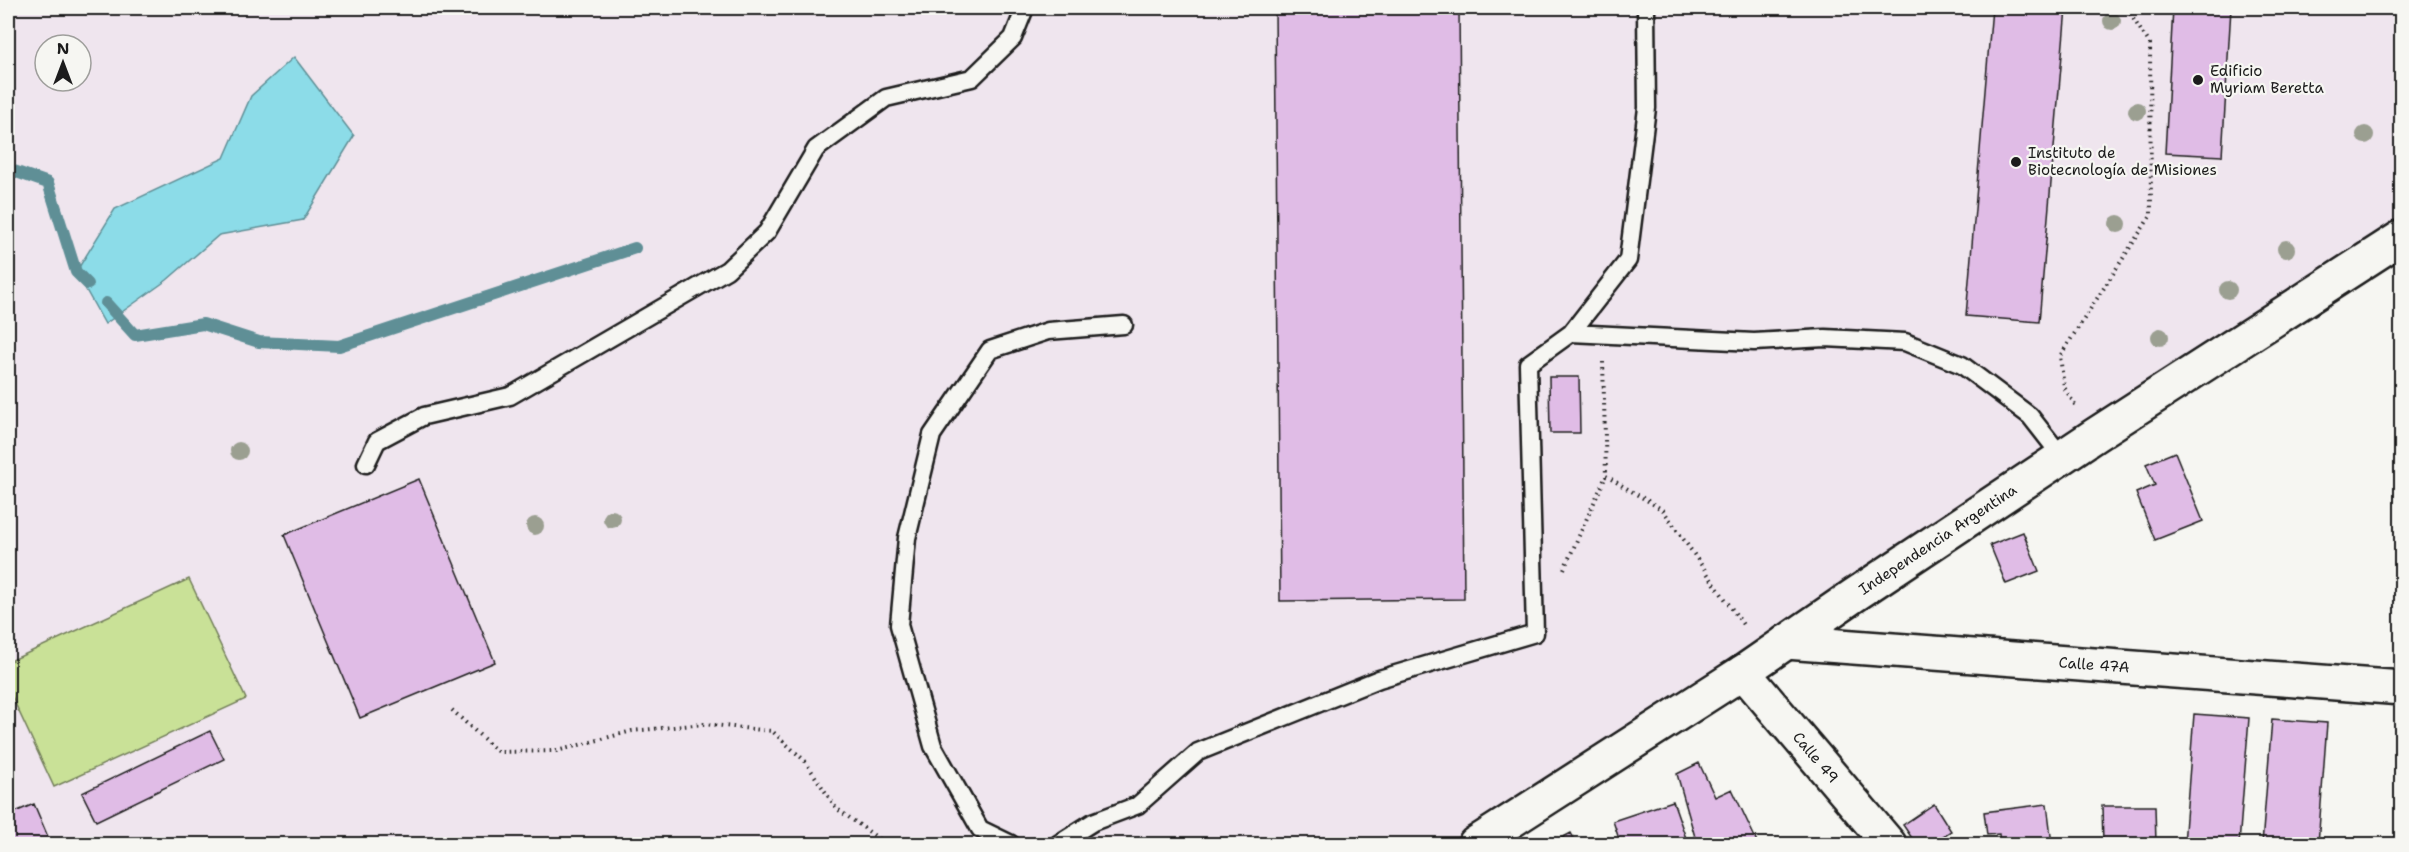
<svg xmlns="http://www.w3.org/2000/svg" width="2409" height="852" font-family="'Shantell Sans',sans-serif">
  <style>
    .built { fill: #efe5ee; fill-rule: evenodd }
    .green { fill: #c9e197; stroke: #727e5a; stroke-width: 1.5 }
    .water { fill: #8cdce8; stroke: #5f8f96; stroke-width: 1.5 }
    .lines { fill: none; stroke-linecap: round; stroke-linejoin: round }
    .stream { stroke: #5f8f96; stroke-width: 12 }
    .building { fill: #e0bce6; stroke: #1c1c1c; stroke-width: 1.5 }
    .service-casing { stroke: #1c1c1c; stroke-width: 21 }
    .minor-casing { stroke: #1c1c1c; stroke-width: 38 }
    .secondary-casing { stroke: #1c1c1c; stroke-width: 38 }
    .path { stroke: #1c1c1c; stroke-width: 4; stroke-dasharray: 1.5 4.5; stroke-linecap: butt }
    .service { stroke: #f6f6f2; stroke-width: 16 }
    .minor { stroke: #f6f6f2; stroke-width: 33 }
    .secondary { stroke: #f6f6f2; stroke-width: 33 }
    .tree { fill: #9b9f91 }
    .poi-dot { fill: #1c1c1c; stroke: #f6f6f2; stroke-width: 2 }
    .labels { text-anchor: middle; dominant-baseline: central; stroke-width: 4.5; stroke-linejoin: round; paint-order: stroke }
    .poi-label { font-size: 15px; fill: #1c1c1c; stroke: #f6f6f2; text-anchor: start }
    .street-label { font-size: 15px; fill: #1c1c1c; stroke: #f6f6f2 }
  </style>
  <rect width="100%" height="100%" fill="#f6f6f2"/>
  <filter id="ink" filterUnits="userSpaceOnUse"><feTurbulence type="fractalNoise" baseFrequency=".0167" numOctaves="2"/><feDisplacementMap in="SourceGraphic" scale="12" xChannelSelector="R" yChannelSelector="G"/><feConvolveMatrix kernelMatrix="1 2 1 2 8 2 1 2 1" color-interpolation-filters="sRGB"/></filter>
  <g filter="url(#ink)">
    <path class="built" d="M8,8H2401V217L1470,844H8ZM45,45H81V81H45Z"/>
    <path class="green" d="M189,579L246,699L54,787L8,688V662Z"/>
    <path class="water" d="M294,57L354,136L303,220L219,235L167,280L105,324L76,272L115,209L224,158L251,96Z"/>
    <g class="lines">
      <path class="stream" d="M8,169L48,183L76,272L88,284
        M106,303L135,335L203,324L259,342L339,346L635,248"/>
    </g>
    <path class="building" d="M1275,8H1459L1464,599L1280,601Z
      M1992,8H2066L2039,322L1966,316Z
      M2173,8H2231L2222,156L2165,153Z
      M1549,377H1579L1580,433H1550Z
      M2175,452L2203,521L2155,540L2136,493L2155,485L2146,464Z
      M419,479L495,662L360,718L284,535Z
      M2023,532L2039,571L2006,584L1990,545Z
      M2194,714L2249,718L2239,844H2184Z
      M2272,719L2327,723L2318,844H2262Z
      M210,731L224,759L96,821L82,793Z
      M1699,763L1715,797L1732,789L1758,844H1697L1677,774Z
      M1673,801L1688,844H1603L1619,839L1613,821Z
      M34,804L51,844H8V815Z
      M1934,804L1951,831L1931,844H1916L1903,825Z
      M2047,804L2052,844H2000L1999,834L1987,835L1984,812Z
      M2102,806H2155L2156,844H2103Z
      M1571,833L1577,844H1550Z"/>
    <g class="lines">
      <g class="service-casing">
        <path id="service" d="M1571,333L1628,260L1647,108L1646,8
          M366,464L377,441L424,416L510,396L727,270L767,232L816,149L886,98L972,78L1013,38L1025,8
          M1011,844L980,829L933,746L899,625L907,538L932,435L990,350L1048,331L1124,325
          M1058,844L1093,822L1138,805L1198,752L1379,679L1535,633L1528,364L1571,333L1754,342L1825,338L1905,342L1962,365L2030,416L2062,457"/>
      </g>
      <g class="minor-casing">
        <g id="minor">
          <path id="s1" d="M1786,642L2402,688"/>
          <path id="s2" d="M1743,672L1889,844"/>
        </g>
      </g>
      <g class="secondary-casing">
        <g id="secondary">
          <path id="s3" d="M1475,844L1743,672L1853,596L2095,435L2402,237"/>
        </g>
      </g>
      <path class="path" d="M1603,362L1606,476L1663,510L1744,626
        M2075,405L2064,387L2060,356L2151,215L2150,44L2126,8
        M1564,569L1606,476
        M452,710L498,752L557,751L632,731L704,724L772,731L805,761L836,808L886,844"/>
      <use href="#service" class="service"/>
      <use href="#minor" class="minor"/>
      <use href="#secondary" class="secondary"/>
    </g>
    <g class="tree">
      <circle cx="2112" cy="21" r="9"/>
      <circle cx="2137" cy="111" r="9"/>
      <circle cx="2365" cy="135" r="9"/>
      <circle cx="2118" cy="224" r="9"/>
      <circle cx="2286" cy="249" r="9"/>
      <circle cx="2228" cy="290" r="9"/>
      <circle cx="2160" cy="337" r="9"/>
      <circle cx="239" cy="451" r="9"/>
      <circle cx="612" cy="519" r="9"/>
      <circle cx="535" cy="526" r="9"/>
    </g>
  </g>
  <g class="poi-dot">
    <circle cx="2198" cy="80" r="6"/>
    <circle cx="2016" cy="162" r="6"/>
  </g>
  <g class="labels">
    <g class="poi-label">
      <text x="2210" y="71">Edificio<tspan x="2210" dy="17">Myriam Beretta</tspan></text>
      <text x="2028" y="153">Instituto de<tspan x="2028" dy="17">Biotecnología de Misiones</tspan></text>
    </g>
    <g class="street-label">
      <text stroke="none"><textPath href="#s3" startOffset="554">Independencia Argentina</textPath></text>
      <text stroke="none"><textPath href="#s1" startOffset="309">Calle 47A</textPath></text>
      <text stroke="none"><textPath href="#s2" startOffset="112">Calle 49</textPath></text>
    </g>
  </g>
  <rect width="2409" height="852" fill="none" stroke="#f6f6f2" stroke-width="30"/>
  <rect x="15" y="15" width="2379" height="822" fill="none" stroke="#1c1c1c" stroke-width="2" filter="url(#ink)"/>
  <g transform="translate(63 63)"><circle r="28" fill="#f6f6f2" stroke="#9f9f9c" stroke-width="1.5"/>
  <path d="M0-4.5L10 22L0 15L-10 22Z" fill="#1c1c1c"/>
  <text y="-9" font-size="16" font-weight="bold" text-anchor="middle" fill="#1c1c1c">N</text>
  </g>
</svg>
